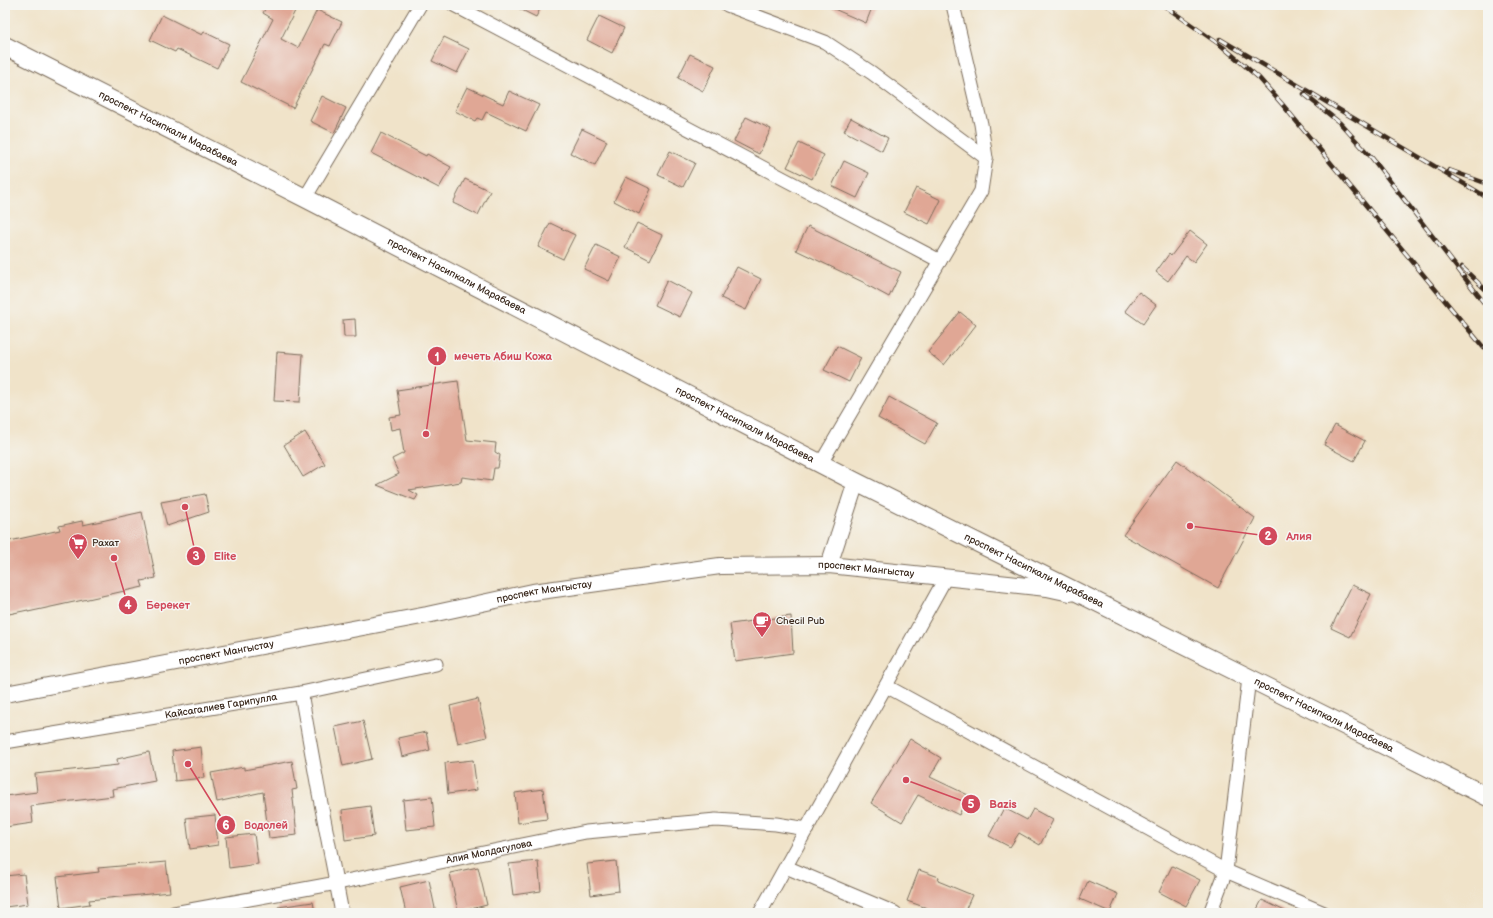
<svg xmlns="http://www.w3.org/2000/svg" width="1493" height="918" font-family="'Balsamiq Sans',sans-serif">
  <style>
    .building { fill: #e0a795 }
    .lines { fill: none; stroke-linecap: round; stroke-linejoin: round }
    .minor-casing { stroke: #7a6b5a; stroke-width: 15 }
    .tertiary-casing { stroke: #7a6b5a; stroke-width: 18 }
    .secondary-casing { stroke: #7a6b5a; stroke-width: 20 }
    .minor { stroke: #fff; stroke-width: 13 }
    .tertiary { stroke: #fff; stroke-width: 16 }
    .secondary { stroke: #fff; stroke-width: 18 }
    .rail-casing { stroke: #3b2a1e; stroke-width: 4.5 }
    .rail { stroke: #f6f6f2; stroke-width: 3; stroke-dasharray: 9; stroke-linecap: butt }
    .labels { text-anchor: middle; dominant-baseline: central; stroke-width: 3; stroke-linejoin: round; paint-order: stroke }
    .street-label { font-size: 10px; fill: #3b2a1e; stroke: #f6f6f2 }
    .poi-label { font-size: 10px; fill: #3b2a1e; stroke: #f6f6f2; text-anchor: start }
    .leader { fill: none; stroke: #d1495b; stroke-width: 1.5 }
    .callout-dot { fill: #d1495b; stroke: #f6f6f2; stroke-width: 1.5 }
    .mark-label { font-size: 12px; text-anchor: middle; font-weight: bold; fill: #fff }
    .callout-label { font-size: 11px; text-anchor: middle; font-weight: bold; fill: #d1495b; stroke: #f6f6f2; stroke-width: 3; stroke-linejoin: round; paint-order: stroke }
  </style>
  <rect width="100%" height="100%" fill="#f6f6f2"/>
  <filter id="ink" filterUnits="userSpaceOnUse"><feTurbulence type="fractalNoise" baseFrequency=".025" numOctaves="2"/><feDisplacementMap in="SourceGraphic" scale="8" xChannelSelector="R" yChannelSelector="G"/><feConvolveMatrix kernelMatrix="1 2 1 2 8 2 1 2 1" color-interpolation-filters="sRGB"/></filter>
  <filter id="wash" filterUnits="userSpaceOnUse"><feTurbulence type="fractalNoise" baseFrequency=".012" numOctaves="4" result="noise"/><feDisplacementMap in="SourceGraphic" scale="16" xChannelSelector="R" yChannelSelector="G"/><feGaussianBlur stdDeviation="0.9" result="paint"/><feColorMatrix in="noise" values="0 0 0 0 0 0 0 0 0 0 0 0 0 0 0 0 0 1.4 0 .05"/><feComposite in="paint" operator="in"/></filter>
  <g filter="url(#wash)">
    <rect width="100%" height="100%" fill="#f0e3c9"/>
    <g id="blocks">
      <path class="building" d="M267,5H298L281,39L298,48L317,10L342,22L330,46L325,44L293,108L241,82L273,19L263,13Z
        M512,5H542L536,17Z
        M825,5H873L866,23Z
        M162,15L202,35L204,32L229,44L217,68L177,49L175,52L150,40Z
        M599,16L624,28L612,53L587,40Z
        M444,37L469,49L457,73L432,61Z
        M690,54L715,66L703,91L678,78Z
        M467,87L503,104L509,91L539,105L526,131L486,112L482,120L477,118L475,121L455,111Z
        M322,96L346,108L334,133L310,121Z
        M746,117L771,129L759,154L734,141Z
        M851,118L888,138L882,151L844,131Z
        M582,129L607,141L595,165L570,153Z
        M381,133L426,156L427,154L451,167L439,188L371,153Z
        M799,143L824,155L812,179L787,167Z
        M670,151L695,163L683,187L658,175Z
        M844,161L869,173L857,198L832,186Z
        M626,177L651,189L639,214L614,201Z
        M465,179L490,191L478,215L453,203Z
        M916,188L941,200L929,224L904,212Z
        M550,223L575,235L563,259L538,247Z
        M637,223L662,235L650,260L625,247Z
        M808,226L901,272L889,297L865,284V283L796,250Z
        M1190,231L1207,244L1194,262L1186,256L1168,281L1156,272L1169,254L1171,256Z
        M596,245L621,257L609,281L584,269Z
        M737,267L761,279L746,310L721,298Z
        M667,280L692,293L680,317L655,305Z
        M1139,292L1156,305L1143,324L1125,311Z
        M960,312L976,325L944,365L928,352Z
        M355,319L356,337H344L343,320Z
        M837,346L861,358L849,382L824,370Z
        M277,352L303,354L300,402L274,401Z
        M458,381L467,440L496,443L495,452L500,455L498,468H494L492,481L462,477L461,482L409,490L418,495L415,500L377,485L399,474L392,459L404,453L400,428L391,430L389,417L401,415L397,390Z
        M889,397L937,423L925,444L878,418Z
        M1335,425L1365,441L1354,461L1324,445Z
        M305,432L325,464L303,477L284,445Z
        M1177,460L1255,518L1218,588L1123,535Z
        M205,494L209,512L167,526L161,502Z
        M142,512L156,578L141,581L143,587L28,612V610L9,614L5,595V542L60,530L59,526L82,521L83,525Z
        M1352,585L1371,594L1350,637L1331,628Z
        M791,616L793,653L735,661L730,624Z
        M478,699L487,737L458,744L450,706Z
        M363,721L372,759L343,766L335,727Z
        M426,732L430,750L402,757L398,738Z
        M910,739L941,758L930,777L968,795L959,815L918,795L902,822L871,803Z
        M201,747L204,778L175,781L172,751Z
        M149,752L155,781L112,789L113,796L31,806L33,823L5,827V796L37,792L35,774L118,765L117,759Z
        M473,760L477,790L448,794L445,763Z
        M292,761L297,789L292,790L297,835L269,838L263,792L217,802L211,773L244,767V770Z
        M543,789L547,819L518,823L515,793Z
        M432,797L435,827L406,830L403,800Z
        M370,806L374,836L345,840L342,810Z
        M1004,808L1027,820L1033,809L1053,820L1040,845L1019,833L1010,847L989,836Z
        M215,815L218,845L190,849L186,818Z
        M254,834L258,864L229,868L226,837Z
        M538,861L541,891L513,895L509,864Z
        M616,861L619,891L591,895L587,864Z
        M166,862L170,892L89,900L90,904L61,908L57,877L99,872L98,868Z
        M1172,866L1200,880L1186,906L1159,892Z
        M478,867L487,905L458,912L450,873Z
        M919,870L939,877L938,881L972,895L964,913H941L907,901Z
        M24,874L28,904L5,907V876Z
        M429,880L436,913H406L400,887Z
        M1088,881L1118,894L1110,912L1080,899Z
        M1262,900L1289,913H1255Z
        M313,902L315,913H278V907Z"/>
    </g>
  </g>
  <g filter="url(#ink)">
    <use href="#blocks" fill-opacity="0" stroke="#7a6b5a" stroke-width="1"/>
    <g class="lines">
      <g class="minor-casing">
        <g id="minor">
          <path d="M454,5L940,261"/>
          <path d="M727,5L825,42L872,73L986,158"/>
          <path d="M305,198L420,5"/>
          <path d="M821,463L981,191L986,158L981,124L953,5"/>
          <path d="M886,686L1226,871L1324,913"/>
          <path d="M301,693L318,788L342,913"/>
          <path id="s1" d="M5,742L301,693L436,664"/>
          <path d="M786,867L895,913"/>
          <path id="s2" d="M174,913L337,883L586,832L716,820L776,824L807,829"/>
          <path d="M760,913L946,577"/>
          <path d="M1210,913L1226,871L1249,678"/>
        </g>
      </g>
      <g class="tertiary-casing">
        <g id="tertiary">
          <path d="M829,565L856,482"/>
          <path id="s3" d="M5,694L427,615L533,592L720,566L829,565L1047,588L1070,593"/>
        </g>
      </g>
      <g class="secondary-casing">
        <g id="secondary">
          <path id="s4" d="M5,46L305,198L856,482L1488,797"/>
        </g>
      </g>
      <use href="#minor" class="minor"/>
      <use href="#tertiary" class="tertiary"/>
      <use href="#secondary" class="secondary"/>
      <g class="rail-casing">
        <path id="rail" d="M1166,7L1223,47L1259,78L1282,104L1484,348
          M1220,39L1488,198
          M1304,94L1340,123L1372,158L1488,308
          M1449,170L1488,184
          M1462,267L1488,292"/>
      </g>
      <use href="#rail" class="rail"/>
    </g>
  </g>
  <defs>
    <g id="supermarket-pin" transform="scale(1)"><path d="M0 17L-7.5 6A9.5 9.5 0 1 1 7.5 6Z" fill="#d1495b" stroke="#f6f6f2"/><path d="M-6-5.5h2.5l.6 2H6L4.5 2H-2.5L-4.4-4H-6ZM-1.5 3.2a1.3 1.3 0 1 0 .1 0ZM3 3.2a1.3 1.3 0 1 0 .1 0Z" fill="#fff"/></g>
    <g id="cafe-pin" transform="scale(1)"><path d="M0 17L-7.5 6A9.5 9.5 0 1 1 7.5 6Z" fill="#d1495b" stroke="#f6f6f2"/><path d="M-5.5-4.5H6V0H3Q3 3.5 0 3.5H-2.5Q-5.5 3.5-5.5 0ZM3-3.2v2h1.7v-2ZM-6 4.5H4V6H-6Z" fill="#fff"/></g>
  </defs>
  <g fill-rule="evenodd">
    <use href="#supermarket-pin" x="78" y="543"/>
    <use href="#cafe-pin" x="762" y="621"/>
  </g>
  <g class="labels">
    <g class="street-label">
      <text stroke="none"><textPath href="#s4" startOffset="183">проспект Насипкали Марабаева</textPath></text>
      <text stroke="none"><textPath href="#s4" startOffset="507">проспект Насипкали Марабаева</textPath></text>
      <text stroke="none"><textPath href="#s4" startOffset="831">проспект Насипкали Марабаева</textPath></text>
      <text stroke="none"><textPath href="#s3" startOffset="873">проспект Мангыстау</textPath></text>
      <text stroke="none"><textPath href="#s4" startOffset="1155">проспект Насипкали Марабаева</textPath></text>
      <text stroke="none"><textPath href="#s3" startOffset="549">проспект Мангыстау</textPath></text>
      <text stroke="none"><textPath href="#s3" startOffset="225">проспект Мангыстау</textPath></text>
      <text stroke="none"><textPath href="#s1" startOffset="219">Кайсагалиев Гарипулла</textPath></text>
      <text stroke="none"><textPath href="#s4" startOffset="1479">проспект Насипкали Марабаева</textPath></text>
      <text stroke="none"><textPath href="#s2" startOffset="321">Алия Молдагулова</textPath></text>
    </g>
    <g class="poi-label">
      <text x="92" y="543">Рахат</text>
      <text x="776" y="621">Checil Pub</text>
    </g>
  </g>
  <path class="leader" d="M426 434L437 356M1190 526L1268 536M185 507L196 556M114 558L128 605M906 780L971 804M188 764L226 825"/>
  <g class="callout-dot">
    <circle cx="426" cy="434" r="4"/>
    <circle cx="1190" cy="526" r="4"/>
    <circle cx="185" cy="507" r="4"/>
    <circle cx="114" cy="558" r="4"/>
    <circle cx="906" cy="780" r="4"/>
    <circle cx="188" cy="764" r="4"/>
    <circle cx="437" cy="356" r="10"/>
    <circle cx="1268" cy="536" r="10"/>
    <circle cx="196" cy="556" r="10"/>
    <circle cx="128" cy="605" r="10"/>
    <circle cx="971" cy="804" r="10"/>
    <circle cx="226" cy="825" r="10"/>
  </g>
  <g class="mark-label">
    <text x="437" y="361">1</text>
    <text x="1268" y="540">2</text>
    <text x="196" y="560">3</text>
    <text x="128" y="609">4</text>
    <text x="971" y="808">5</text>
    <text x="226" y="829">6</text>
  </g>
  <g class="callout-label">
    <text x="503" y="360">мечеть Абиш Кожа</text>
    <text x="1299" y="540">Алия</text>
    <text x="225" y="560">Elite</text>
    <text x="168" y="609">Берекет</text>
    <text x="1003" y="808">Bazis</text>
    <text x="266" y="829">Водолей</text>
  </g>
  <rect width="1493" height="918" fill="none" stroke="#f6f6f2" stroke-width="20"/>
</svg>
